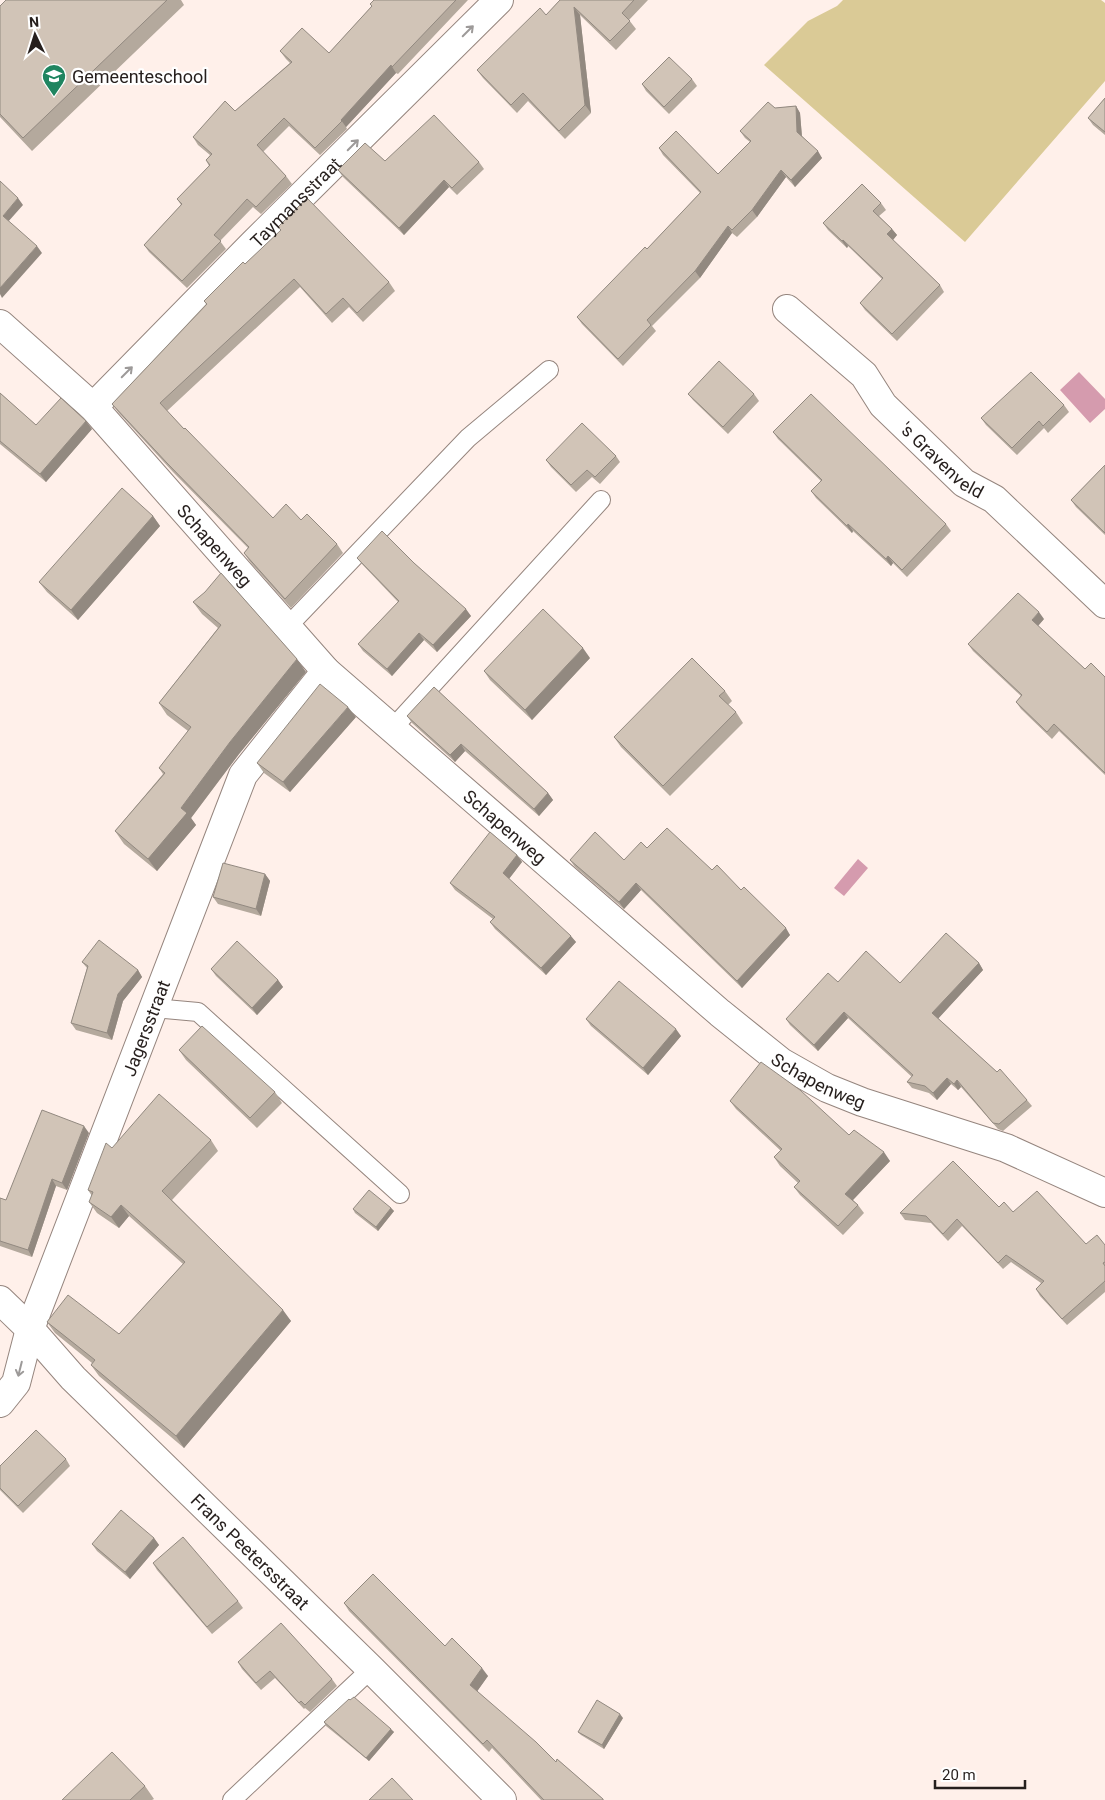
<svg xmlns="http://www.w3.org/2000/svg" width="1105" height="1800" font-family="Roboto,sans-serif">
  <style>
    .green { fill: #daca96 }
    .water { fill: #d59bae }
    .lines { fill: none; stroke-linecap: round; stroke-linejoin: round }
    .service-casing { stroke: #95857e; stroke-width: 20 }
    .minor-casing { stroke: #95857e; stroke-width: 30 }
    .service { stroke: #fff; stroke-width: 18 }
    .minor { stroke: #fff; stroke-width: 28 }
    .wall { fill: #b4a99d }
    .shaded-wall { fill: #928980 }
    .building { fill: #d1c4b7; stroke: #928980 }
    .oneway { stroke: #9d9a99 }
    .labels { text-anchor: middle; dominant-baseline: central; stroke-width: 4.5; stroke-linejoin: round; paint-order: stroke }
    .poi-label { font-size: 18px; fill: #261f1d; stroke: #fff; text-anchor: start }
    .street-label { font-size: 18px; fill: #261f1d; stroke: #fff }
  </style>
  <rect width="100%" height="100%" fill="#fff0ea"/>
  <path class="green" d="M843,0H1101L1105,3V81L965,242L764,65L808,21L837,6Z"/>
  <path class="water" d="M1079,372L1105,399V409L1090,423L1060,390Z
    M858,859L868,868L844,896L834,888Z"/>
  <g class="lines">
    <g class="service-casing">
      <path id="service" d="M288,626L468,438L549,370
        M392,729L601,500
        M154,1008L198,1012L400,1194
        M232,1800L371,1669"/>
    </g>
    <g class="minor-casing">
      <g id="minor">
        <path id="s1" d="M787,309L864,375L883,405L964,483L994,499L1105,604"/>
        <path id="s2" d="M0,324L93,407L326,671L720,1013L781,1062L827,1088L862,1102L1006,1148L1105,1193"/>
        <path id="s3" d="M93,407L253,244L499,0"/>
        <path id="s4" d="M0,1300L30,1329L73,1378L371,1669L502,1800"/>
        <path id="s5" d="M0,1403L16,1383L30,1329L243,775L326,671"/>
      </g>
    </g>
    <use href="#service" class="service"/>
    <use href="#minor" class="minor"/>
  </g>
  <path class="wall" d="M6,0H181L184,5L32,151L0,117V6Z
    M374,0H468L398,74L396,73L346,127L347,129L320,155L289,126L263,152L286,176L292,184L261,214L253,207L220,241L226,249L187,288L149,252L144,245L181,205L177,199L209,166L206,160L210,155L198,145L193,137L235,111L290,63L286,59L280,51L329,53L372,6L370,4Z
    M560,0H648L629,20L636,29L616,50L580,15L591,113L565,139L528,101L517,113L483,78L477,70L546,15Z
    M692,79L697,86L669,114L646,91L642,84Z
    M1105,98V135L1093,125L1088,118Z
    M796,106L800,113L802,136L822,158L795,187L786,177L757,217L737,237L732,233L700,278L652,326L656,331L623,366L582,324L577,317L647,249L700,193L663,155L659,148L718,174L750,142L745,138L740,131L775,108Z
    M385,161L479,162L484,169L457,195L449,187L404,235L343,177L338,170Z
    M881,203L886,210L879,216L892,229L897,235L893,240L940,285L944,292L897,341L865,310L860,303L882,279L848,246L847,248L828,230L823,223Z
    M278,227L389,282L395,291L363,322L349,307L332,323L300,287L167,411L184,429L273,518L301,520L337,544L343,553L291,608L250,562L244,553L248,548L173,472L118,412L112,404L206,304L204,301L281,231Z
    M0,393L36,425L92,429L46,482L0,444Z
    M688,394H754L759,401L728,434L693,400Z
    M1064,405L1069,412L1048,433L1044,428L1017,455L986,425L981,418Z
    M773,432L946,524L951,531L907,577L893,563L891,566L853,531L852,533L816,498L811,491L821,481L778,439Z
    M616,456L620,462L600,484L592,477L576,492L551,467L546,460Z
    M1105,465V535L1076,507L1071,500Z
    M153,516L160,526L78,620L47,592L39,582Z
    M357,558L414,563L471,616L437,652L424,640L392,676L363,651L358,644L398,602L362,564Z
    M193,602L306,672L239,754L191,818L196,825L157,871L124,844L115,831L163,774L159,768L188,731L167,715L159,703L218,628L202,614Z
    M1044,619L1038,626L1085,669L1105,677V775L1059,731L1052,739L1021,709L1016,702L1021,696L973,651L968,644Z
    M590,658L532,720L490,680L484,671Z
    M434,687L548,793L553,800L539,816L465,751L455,762L412,723L407,716Z
    M725,691L732,701L728,705L736,712L743,723L670,796L621,747L614,737Z
    M356,717L290,792L264,773L257,763Z
    M647,848L712,870L790,935L742,988L641,890L624,909L575,867L570,860H624Z
    M517,855L522,862L509,879L576,942L546,975L495,929L490,922L493,919L455,890L450,883Z
    M265,874L270,881L261,916L218,904L213,897Z
    M82,962L138,970L142,977L123,1001L112,1040L76,1030L71,1023L87,968Z
    M979,963L983,970L938,1018L1027,1100L1032,1106L1003,1131L998,1129L961,1087L958,1090L951,1084L937,1100L929,1093L912,1088L907,1082L912,1077L848,1018L818,1051L790,1025L786,1019L838,982L900,983Z
    M211,969L278,980L283,987L257,1015L216,976Z
    M586,1019L681,1036L648,1075L591,1026Z
    M179,1050L275,1092L282,1103L257,1128L186,1060Z
    M730,1101L849,1135L890,1161L853,1200L858,1205L864,1213L843,1235L800,1195L794,1187L798,1183L780,1166L774,1157L781,1151L736,1109Z
    M89,1133L67,1190L56,1186L32,1257L0,1246V1198L6,1200Z
    M211,1140L218,1151L172,1200L291,1321L184,1448L99,1376L91,1365L92,1363L55,1333L47,1322L119,1334L183,1264L129,1216L119,1228L97,1213L89,1202L92,1196L88,1190L112,1148Z
    M999,1207L1013,1212L1086,1244L1105,1245V1292L1067,1325L1040,1296L1036,1289L1041,1283L1011,1262L1003,1269L962,1226L948,1241L931,1223L905,1220L900,1213Z
    M391,1208L394,1211L378,1231L355,1213L353,1209Z
    M66,1459L70,1466L23,1513L0,1490V1466Z
    M154,1538L159,1545L130,1579L97,1551L92,1544Z
    M153,1563L238,1601L243,1608L212,1634L157,1570Z
    M344,1603L445,1646L488,1676L477,1691L556,1762L557,1759L604,1800H541L492,1748L489,1752L349,1611Z
    M238,1662L332,1679L337,1686L310,1712L305,1708L304,1709L275,1678L261,1690L242,1669Z
    M350,1700L394,1732L369,1761L326,1726L324,1722Z
    M623,1718L604,1749L581,1735L578,1732Z
    M145,1786L154,1799L152,1800H62Z"/>
  <path class="shaded-wall" d="M574,7L580,15L591,113L585,105Z
    M391,65L396,73L346,127L341,120Z
    M796,106L800,113L802,138L797,132Z
    M818,151L822,158L795,187L791,180Z
    M781,170L786,177L757,217L752,210Z
    M444,180L449,187L404,235L399,228Z
    M18,198L23,205L7,223L3,216Z
    M728,226L732,233L700,278L695,271Z
    M892,229L897,235L892,241L887,234Z
    M843,240L848,246L847,248L842,241Z
    M37,246L42,253L2,298L0,294V288Z
    M86,421L92,429L46,482L40,474Z
    M153,516L160,526L78,620L71,610Z
    M848,524L853,531L852,533L847,526Z
    M888,556L893,563L891,566L886,559Z
    M466,609L471,616L437,652L433,645Z
    M1039,612L1044,619L1037,627L1032,620Z
    M419,633L424,640L392,676L387,669Z
    M583,648L590,658L532,720L525,710Z
    M297,659L306,672L239,754L191,818L196,825L157,871L148,859L181,808L230,742Z
    M348,707L356,717L290,792L283,782Z
    M461,744L465,751L455,762L450,755Z
    M548,793L553,800L539,816L534,809Z
    M517,855L522,862L508,880L503,873Z
    M265,874L270,881L261,916L256,909Z
    M636,883L641,890L624,909L619,902Z
    M786,928L790,935L742,988L737,981Z
    M571,936L576,942L546,975L541,968Z
    M979,963L983,970L937,1020L932,1013Z
    M138,970L142,977L123,1001L112,1040L107,1033L118,994Z
    M278,980L283,987L257,1015L252,1008Z
    M844,1012L848,1018L818,1051L814,1045Z
    M676,1029L681,1036L648,1075L643,1068Z
    M947,1078L951,1084L937,1100L933,1093Z
    M957,1080L961,1087L958,1090L954,1084Z
    M84,1126L89,1133L67,1190L62,1183Z
    M884,1152L890,1161L851,1202L845,1194Z
    M52,1179L56,1186L32,1257L28,1250Z
    M121,1205L129,1216L119,1228L111,1217Z
    M391,1208L394,1211L378,1231L376,1227Z
    M283,1310L291,1321L184,1448L176,1436Z
    M154,1538L159,1545L130,1579L125,1572Z
    M482,1668L488,1676L476,1693L470,1685Z
    M620,1714L623,1718L604,1749L602,1745Z
    M391,1729L394,1732L369,1761L366,1758Z"/>
  <path class="building" d="M6,0H167L23,138L0,114V6Z
    M374,0H456L392,67L391,65L341,120L342,121L315,148L284,118L257,145L286,176L256,207L247,199L214,235L221,241L182,281L144,245L182,204L177,199L210,165L206,160L212,154L193,137L225,101L235,111L292,62L280,51L302,28L329,53L372,6L370,4Z
    M560,0H634L622,13L630,21L610,41L574,7L585,105L559,131L523,93L511,105L477,70L540,8L546,15Z
    M669,57L692,79L664,107L642,84Z
    M1105,98V132L1088,118Z
    M768,102L775,108L796,106L797,132L818,151L791,180L781,170L752,210L732,230L728,226L695,271L647,320L651,325L618,359L577,317L645,247L647,249L701,192L659,148L676,131L718,174L751,141L740,131Z
    M434,115L479,162L452,188L444,180L399,228L338,170L365,143L385,161Z
    M0,181L18,198L3,216L37,246L0,288Z
    M862,184L881,203L873,211L892,229L887,234L940,285L892,334L860,303L883,278L843,240L842,241L823,223Z
    M307,198L389,282L357,313L343,298L326,314L294,279L160,403L184,429L185,428L273,518L286,504L301,520L307,514L337,544L285,599L244,553L249,547L167,463L112,404L207,304L204,301L243,262L245,264L281,230L278,227Z
    M719,361L754,394L723,427L688,394Z
    M1031,372L1064,405L1043,426L1039,421L1012,448L981,418Z
    M0,393L36,425L61,398L86,421L40,474L0,441Z
    M811,394L946,524L902,570L888,556L886,559L848,524L847,526L811,491L822,480L773,432Z
    M582,423L616,456L595,477L587,470L571,485L546,460Z
    M1105,465V533L1071,500Z
    M122,488L153,516L71,610L39,582Z
    M382,531L414,563L466,609L433,645L419,633L387,669L358,644L399,601L357,558Z
    M221,573L297,659L230,742L181,808L187,813L148,859L115,831L165,773L159,768L191,727L159,703L221,625L193,602L205,592Z
    M1018,593L1039,612L1032,620L1085,669L1091,663L1105,677V773L1054,724L1047,732L1016,702L1022,695L968,644Z
    M543,609L583,648L525,710L484,671Z
    M692,658L725,691L719,696L736,712L663,786L614,737Z
    M320,684L348,707L283,782L257,763Z
    M434,687L548,793L534,809L461,744L450,755L407,716Z
    M667,828L712,870L717,865L741,890L744,887L786,928L737,981L636,883L619,902L570,860L595,832L624,860L641,842L647,848Z
    M490,832L517,855L503,873L571,936L541,968L490,922L495,917L450,883Z
    M223,863L265,874L256,909L213,897Z
    M946,933L979,963L932,1013L997,1072L1000,1069L1027,1100L999,1124L993,1123L957,1080L954,1084L947,1078L933,1093L925,1086L907,1082L913,1075L844,1012L814,1045L786,1019L828,973L838,982L866,951L900,983Z
    M99,940L138,970L118,994L107,1033L71,1023L88,966L82,962Z
    M237,941L278,980L252,1008L211,969Z
    M619,981L676,1029L643,1068L586,1019Z
    M202,1026L275,1092L250,1118L179,1050Z
    M761,1062L800,1090L849,1135L854,1130L884,1152L845,1194L858,1205L838,1226L794,1187L800,1181L774,1157L782,1149L730,1101Z
    M159,1094L211,1140L162,1191L283,1310L176,1436L91,1365L95,1360L47,1322L68,1295L119,1334L185,1262L121,1205L111,1217L89,1202L93,1192L88,1190L106,1143L112,1148Z
    M42,1110L84,1126L62,1183L52,1179L28,1250L0,1241V1198L6,1200Z
    M953,1161L999,1207L1004,1202L1013,1212L1037,1191L1086,1244L1097,1235L1105,1245V1262L1103,1263L1105,1266V1281L1062,1319L1036,1289L1044,1281L1006,1255L998,1263L957,1219L943,1234L926,1216L900,1213Z
    M369,1190L391,1208L376,1227L353,1209Z
    M36,1430L66,1459L18,1506L0,1488V1466Z
    M121,1510L154,1538L125,1572L92,1544Z
    M183,1537L238,1601L207,1627L153,1563Z
    M373,1574L445,1646L452,1638L482,1668L470,1685L536,1742L556,1762L557,1759L603,1799V1800H544L487,1740L483,1744L344,1603Z
    M281,1623L332,1679L305,1705L301,1701L299,1703L270,1671L256,1683L238,1662Z
    M354,1697L391,1729L366,1758L324,1722L349,1699L350,1700Z
    M597,1700L620,1714L602,1745L578,1732Z
    M112,1752L145,1786L130,1800H62Z
    M392,1778L413,1800H369Z"/>
  <defs><path id="oneway-shaft" d="M-6 0H5M1.5-3L5.5 0L1.5 3" fill="none" stroke-width="1.6" stroke-linecap="round" stroke-linejoin="round" transform="scale(1.25)"/></defs>
  <g class="oneway">
    <use href="#oneway-shaft" transform="translate(468 31) rotate(-45)"/>
    <use href="#oneway-shaft" transform="translate(353 145) rotate(-45)"/>
    <use href="#oneway-shaft" transform="translate(127 372) rotate(-45)"/>
    <use href="#oneway-shaft" transform="translate(20 1369) rotate(104)"/>
  </g>
  <defs>
    <g id="school-pin" transform="scale(1.25)"><path d="M0 17L-7.5 6A9.5 9.5 0 1 1 7.5 6Z" fill="#1f8560" stroke="#fff"/><path d="M0-5L7-2L0 1L-7-2ZM-4 1L0 2.5L4 1V4Q0 6-4 4Z" fill="#fff"/></g>
  </defs>
  <g fill-rule="evenodd">
    <use href="#school-pin" x="54" y="76"/>
  </g>
  <g class="labels">
    <g class="poi-label">
      <text x="72" y="76">Gemeenteschool</text>
    </g>
    <g class="street-label">
      <text stroke="none"><textPath href="#s3" startOffset="288">Taymansstraat</textPath></text>
      <text stroke="none"><textPath href="#s1" startOffset="218">'s Gravenveld</textPath></text>
      <text stroke="none"><textPath href="#s2" startOffset="309">Schapenweg</textPath></text>
      <text stroke="none"><textPath href="#s2" startOffset="714">Schapenweg</textPath></text>
      <text stroke="none"><textPath href="#s5" startOffset="404">Jagersstraat</textPath></text>
      <text stroke="none"><textPath href="#s2" startOffset="1119">Schapenweg</textPath></text>
      <text stroke="none"><textPath href="#s4" startOffset="355">Frans Peetersstraat</textPath></text>
    </g>
  </g>
  <g transform="translate(35 35) rotate(356)" stroke="#ffffff" stroke-width="4" paint-order="stroke">
  <path d="M0-4L9 19L0 12L-9 19Z" fill="#261f1d"/>
  <text y="-8" font-size="14" font-weight="bold" text-anchor="middle" fill="#261f1d">N</text>
  </g>
  <path d="M935 1780v8h90v-8" fill="none" stroke="#261f1d" stroke-width="2.5"/>
  <text x="942" y="1780" font-size="15" fill="#261f1d" stroke="#ffffff" stroke-width="4" paint-order="stroke">20 m</text>
</svg>
